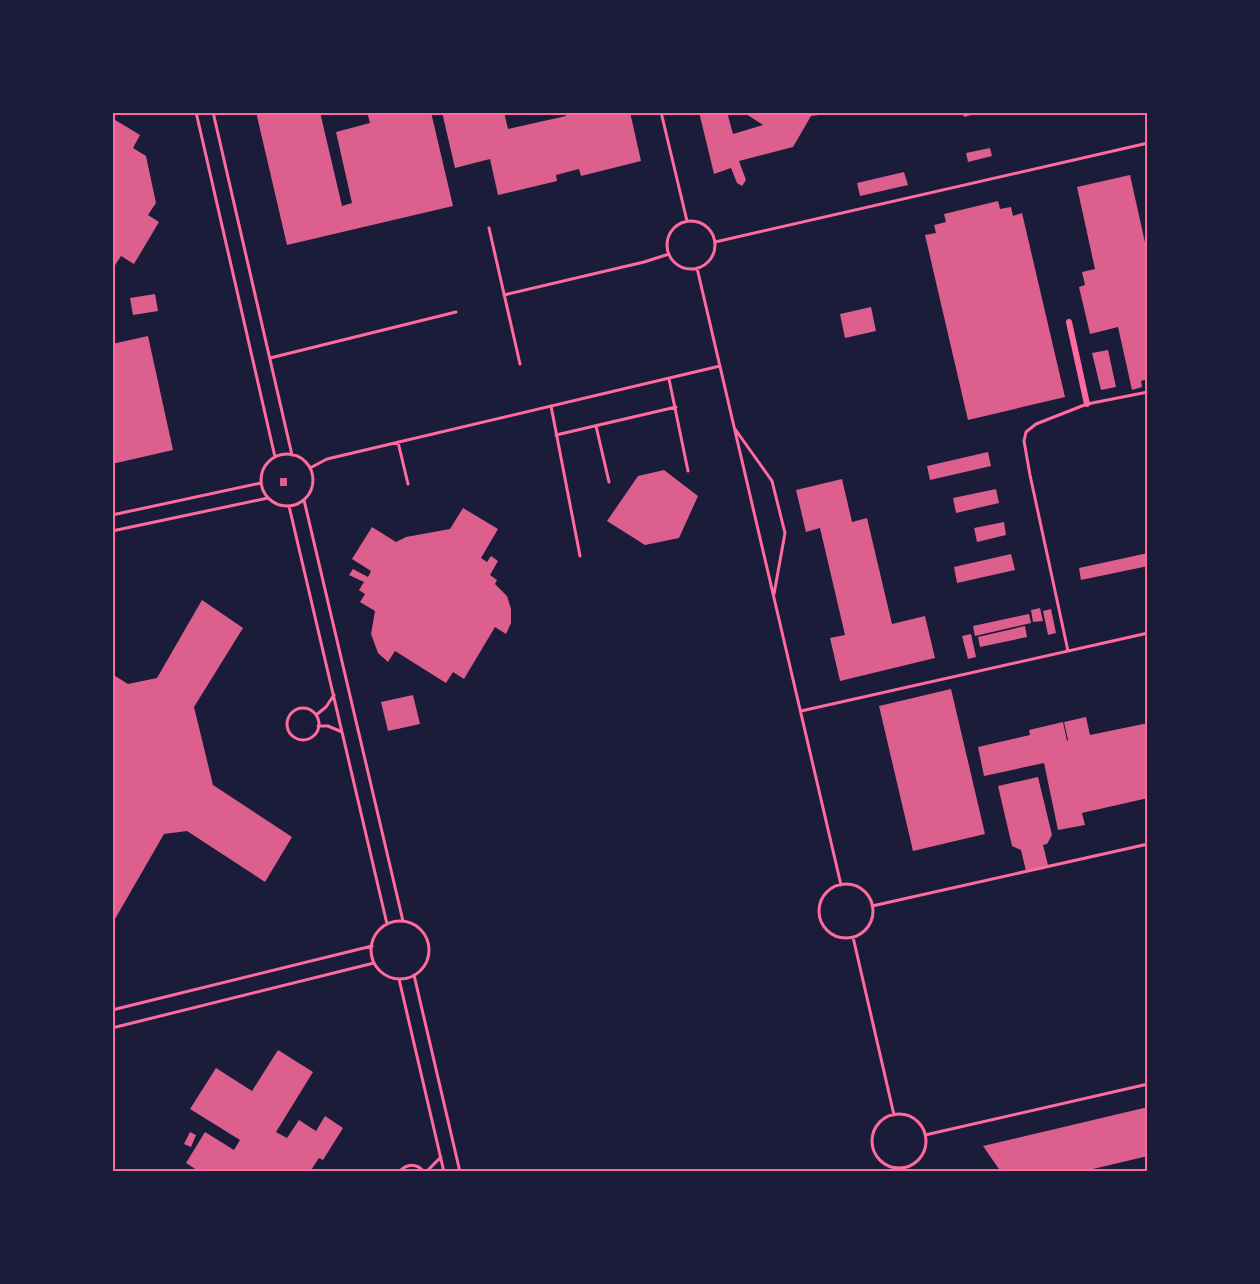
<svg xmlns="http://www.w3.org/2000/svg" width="1260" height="1284" font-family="Helvetica,sans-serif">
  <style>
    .building { fill: #dd5f8e }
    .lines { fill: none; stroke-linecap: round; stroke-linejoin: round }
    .service { stroke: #ff6b9d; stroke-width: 3 }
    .minor { stroke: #ff6b9d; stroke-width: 6 }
    .neatline { fill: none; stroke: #ff6b9d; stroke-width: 2 }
  </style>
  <rect width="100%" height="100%" fill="#1b1b3a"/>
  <path class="building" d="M256,112H320L342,206L352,203L336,132L370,123L367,112H411V114L431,112L453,206L287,245Z
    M442,112H504L508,129L566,116L565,112H630L641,161L581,176L579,169L556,175L557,181L498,195L490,159L455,168Z
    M699,112H727L733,134L763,125L743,112L827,114L811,116L793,147L739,161L746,180L742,186L737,183L731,168L714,174Z
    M962,112H979V113L964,117Z
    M112,118L140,135L133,148L146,156L156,203L148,215L159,222L134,264L121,256L112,270Z
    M990,148L992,156L968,162L966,153Z
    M904,172L908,185L860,196L857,183Z
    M1130,175L1148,256V379L1141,381L1142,387L1132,390L1118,327L1090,334L1079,287L1085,285L1082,272L1095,269L1077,187Z
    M998,201L1000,209L1011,207L1013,216L1022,213L1065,397L968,420L925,235L936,233L934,225L946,222L944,214Z
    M155,294L158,311L133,315L130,298Z
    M871,307L876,331L845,338L840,314Z
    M148,336L173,450L112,464V344Z
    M1108,350L1116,387L1101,390L1092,353Z
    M988,452L991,466L930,480L927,466Z
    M664,470L698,496L679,538L645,545L607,521L638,476Z
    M280,478H287V486H280Z
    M842,479L852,522L867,518L892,624L925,616L935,658L840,681L830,638L845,635L820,528L806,532L796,490Z
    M996,489L999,503L956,513L953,498Z
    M463,508L498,529L481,558L487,562L491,556L498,561L490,575L497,580L495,584L507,596L511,609V623L506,634L495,627L464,679L453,672L446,683L395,651L388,662L378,653L371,634L375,611L360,602L365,594L359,590L364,582L349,575L353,569L368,577L371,571L352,559L372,527L396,542L406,537L450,529Z
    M1004,522L1006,535L977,542L974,528Z
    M1148,553V566L1081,580L1079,568Z
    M1011,554L1015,570L957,583L954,567Z
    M202,600L243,628L194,707L213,785L292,837L265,882L187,831L164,834L115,919L112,918V674L128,684L157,678Z
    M1040,608L1043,621L1033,622L1031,610Z
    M1051,609L1056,633L1048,635L1043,611Z
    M1029,614L1031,623L975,636L973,626Z
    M1025,626L1027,637L980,647L978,637Z
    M971,634L976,657L968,659L962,636Z
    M951,689L985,834L913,851L879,706Z
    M413,695L420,724L388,731L381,702Z
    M1086,717L1090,735L1148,723V798L1082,813L1085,825L1058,830L1044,763L984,776L978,747L1030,735L1029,730L1063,722L1067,741L1068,740L1064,722Z
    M1038,777L1052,835L1047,844L1043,845L1048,865L1026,871L1021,850L1012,846L998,786Z
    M278,1050L313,1072L276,1132L287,1138L299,1120L316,1131L325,1116L343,1128L323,1160L319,1158L311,1170L314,1172H200L186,1163L205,1132L234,1150L240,1140L190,1109L216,1068L252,1091Z
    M1148,1107V1156L1080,1172H1001L983,1146Z
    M190,1132L196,1135L191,1147L184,1144Z"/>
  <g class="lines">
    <path class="service" d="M196,112L275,457
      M213,112L292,455
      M661,112L687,221
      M667 245a24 24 0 1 1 48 0a24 24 0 1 1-48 0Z
      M489,228L520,364
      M715,242L1148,143
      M697,268L841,885
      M504,295L644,262L669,254
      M270,358L456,312
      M669,379L688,471
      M551,406L580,556
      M596,426L609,482
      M735,429L772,481L785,533L774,594
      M556,435L676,407
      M398,442L408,484
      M261 480a26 26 0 1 1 52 0a26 26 0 1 1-52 0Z
      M310,468L327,459L720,366
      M304,500L403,921
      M289,506L387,924
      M112,515L261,483
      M112,531L268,498
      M1068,651L1030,475L1024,441L1026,432L1036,424L1087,404L1148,392
      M287 724a16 16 0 1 1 32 0a16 16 0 1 1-32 0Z
      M801,711L1148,633
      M316,715L326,707L334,695
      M318,726H328L342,732
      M819 911a27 27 0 1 1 54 0a27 27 0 1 1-54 0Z
      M872,906L1148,844
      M371 950a29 29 0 1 1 58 0a29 29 0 1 1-58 0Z
      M853,937L894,1115
      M414,975L460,1172
      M399,979L444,1172
      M112,1010L372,946
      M112,1028L374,963
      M872 1141a27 27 0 1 1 54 0a27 27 0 1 1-54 0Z
      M925,1135L1148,1084
      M399,1172C407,1163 417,1163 424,1172
      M426,1172L441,1157"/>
    <path class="minor" d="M1069,322L1087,404"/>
  </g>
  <rect width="1260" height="1284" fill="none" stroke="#1b1b3a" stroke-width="228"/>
  <rect x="114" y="114" width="1032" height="1056" class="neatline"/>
</svg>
